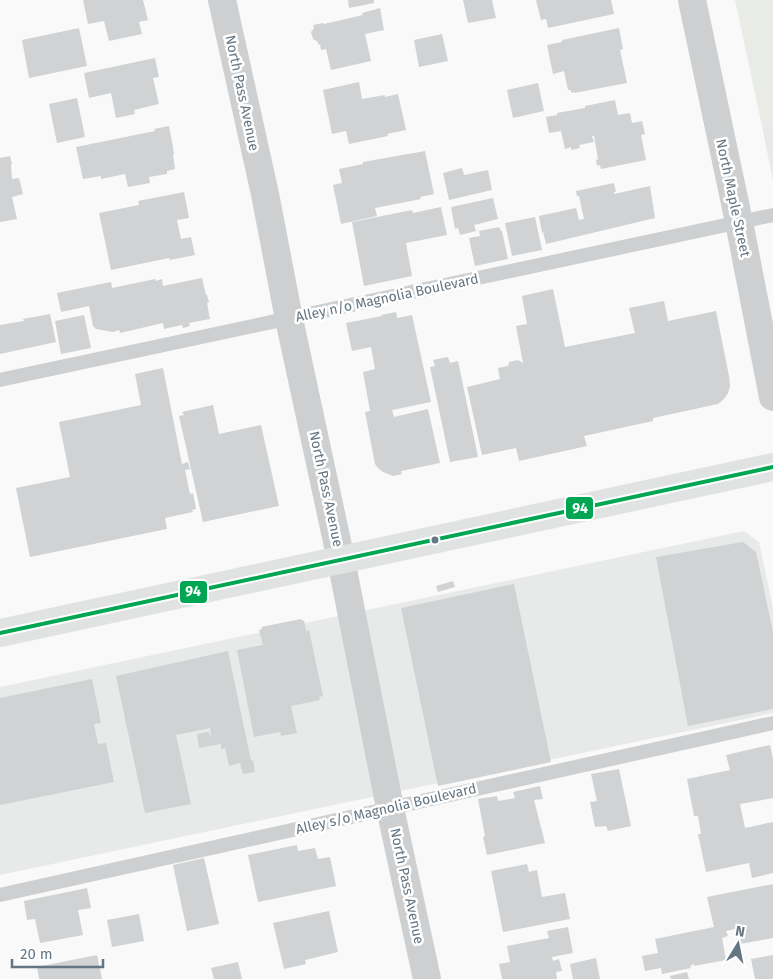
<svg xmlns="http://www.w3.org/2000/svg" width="773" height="979" font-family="'Fira Sans',sans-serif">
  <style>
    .built { fill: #e8e9e9 }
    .green { fill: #e8ebe6 }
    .building { fill: #d0d2d3 }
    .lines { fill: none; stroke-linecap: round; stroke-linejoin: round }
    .service { stroke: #cecfd0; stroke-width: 14 }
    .minor { stroke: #cecfd0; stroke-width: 28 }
    .secondary { stroke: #e1e2e2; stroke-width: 28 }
    .bus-1-casing { stroke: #fff; stroke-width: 8 }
    .bus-1 { stroke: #00a651; stroke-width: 4 }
    .bus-dot { fill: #657683; stroke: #fff; stroke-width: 2 }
    .labels { text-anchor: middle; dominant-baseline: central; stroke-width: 5; stroke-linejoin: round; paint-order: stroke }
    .street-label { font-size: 14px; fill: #657683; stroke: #fff }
    .line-badge { stroke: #fff; stroke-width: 2 }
    .badge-label { font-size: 14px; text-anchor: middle; font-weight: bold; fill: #fff }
  </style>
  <rect width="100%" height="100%" fill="#f9f9f9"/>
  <path class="built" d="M773,123V181L762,126Z
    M744,531L759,542L773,608V713L0,875V687Z"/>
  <path class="green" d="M735,0H773V123L762,126Z"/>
  <path class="building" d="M83,0H143L148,20L139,22L142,34L109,41L104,21L88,24Z
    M348,0H374V3L349,8Z
    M463,0H492L496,18L468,23Z
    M536,0H611L614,14L548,28L546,19L541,20Z
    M380,8L384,30L365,34L371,61L331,70L326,49L321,50L320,44L318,45V42L313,39L311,32L314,28L313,25L323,23L324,24L363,15L362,13Z
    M79,28L87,66L29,78L22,40Z
    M619,28L623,49L620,50L627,83L574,93V92L571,93V90H568L564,71L553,74L547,45L562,42V40Z
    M442,34L448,61L419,67L414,40Z
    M155,58L159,77L153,78L159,104L134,110L135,114L116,118L111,93L89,98L84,73Z
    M359,82L362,99L385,95V97L398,94L406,130L387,134L388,136L349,144L346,131L332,134L323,90Z
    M538,83L544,111L513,118L507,90Z
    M77,98L85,137L57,143L49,104Z
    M615,100L618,115L630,113L632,123L642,121L645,134L641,135L646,160L601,169L600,165L597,166L596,160L598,159L594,136H592L594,142L579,145L580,148L571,150V147L565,149L561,131L549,133L546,117L557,115V113L585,108V106Z
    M169,126L173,147L174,155H173L175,169L167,171V174L149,177L150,183L128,187L125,174L101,179V176L83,179L76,147L155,131L154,129Z
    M425,151L434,194L420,197L421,199L375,208L377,216L341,224L333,185L342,183L339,169L363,164V162Z
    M10,156L12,164L11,165L12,179L19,178L23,194L12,197L17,219L0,222V158Z
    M462,168L464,175L488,170L492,190L449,200L443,173Z
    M614,183L616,192H614V194L650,186L655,218L546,244L543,232L542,233L539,216L576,208L579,220L584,219L579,196H577L576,191Z
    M184,192L189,218L177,220L181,239L191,237L195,255L170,260L169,258L111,270L99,213L139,205L138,201Z
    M493,198L498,219L474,225L476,231L460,235L458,228L455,229L451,207Z
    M441,207L447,235L406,243L412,276L364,286L352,222L412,210L413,213Z
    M535,217L542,250L512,256L505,223Z
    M499,227L501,231H502L508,259L475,266L469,238L480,236L479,231Z
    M202,278L206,295H207L209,302L207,303L210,319L189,323L190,326L183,328L182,325L164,329L163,323L120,333L119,330L113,332L96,329L93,326L89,306L61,312L57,293L111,282L112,288L155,279L156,281L162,279L163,286Z
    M553,289L565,347L635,333L629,308L664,301L668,321L716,311L729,376L730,386L728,393L724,399L718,404L653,418V421L584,436L587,446L519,461L516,448L482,455L467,387L500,379L498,368L508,366L509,362L518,360L523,363L516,326L527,324L522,296Z
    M396,312L397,318L412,315L431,402L392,410L394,417L428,409L440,463L401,471L402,474L393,476L383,472L378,468L375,464L365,412L370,411L363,372L375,369L371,347L352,351L346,323L382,316L381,315Z
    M50,314L56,342L0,354V325L24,321L23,319Z
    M84,315L91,348L61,354L55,321Z
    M448,357L450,363L458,361L478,457L450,462L430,367L435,366L433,360Z
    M163,368L182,464L188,462L190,469L185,470L190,494L193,493L196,509L192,510L193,512L165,518L167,529L30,557L16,488L70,477L59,422L141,405L135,374Z
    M213,405L219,434L261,425L279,506L203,522L179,416L184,415L182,412Z
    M743,542L756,552L773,632V709L688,726L656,557Z
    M453,581L455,587L438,592L436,586Z
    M514,584L551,762L438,786L401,608Z
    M301,619L302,621L304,620L306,631L309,630L323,696L319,697L320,700L291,706L297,733L281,736L280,732L254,737L237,650L263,645L259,630L262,629L261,627Z
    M228,651L251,761L253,760L255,772L243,774L240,763L229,766L225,748L221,749V744L199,748L197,734L209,732L210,736H211L210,728L176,735L191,804L145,813L116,676Z
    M92,679L101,723L94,724L98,744L106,743L114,782L0,805V698Z
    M770,745L773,759V798L740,804L745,828L773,822V873L752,878L749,863L706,872L698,834H701L698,816H694L687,779L730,770L726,755Z
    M619,769L631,826L608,831L606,826L595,827L590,802L597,801L591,774Z
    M540,786L543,799L534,800L545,843L487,855L483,837L485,836L478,799L497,796L498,801L515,798L513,792Z
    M297,845L298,851L315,848L318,859L330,857L336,886L258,902L248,855Z
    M204,858L219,924L187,931L173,865Z
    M527,864L529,872L537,870L542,897L565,893L570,919L503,932L491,871Z
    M773,884V938L740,944L738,934H736L735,929L726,931L728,936L722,938L726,960L694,966V964L690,966L691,968L662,974L661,968L645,971L642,956L658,953L655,939L714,927L707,897Z
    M87,888L91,908L78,910L83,935L40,943L35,919L27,920L24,901Z
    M329,911L338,952L305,960L306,964L284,969L273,923Z
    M139,914L144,941L112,947L107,920Z
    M568,927L573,953L552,957L553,961L559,959L562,971L556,972L557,979H502L499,964L510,962L507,946L549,938L547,931Z
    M97,955L102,979H39L37,967Z
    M773,955V979H755L751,959Z
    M596,958L600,979H573L570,964Z
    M238,962L242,979H214L211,968Z
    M687,972L689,979H671L670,976Z"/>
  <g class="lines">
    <path class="service" d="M0,380L773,215
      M0,895L773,723"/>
    <path class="minor" d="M222,0L265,194L289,319L341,560L390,808L427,979
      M692,0L739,222L773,397"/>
    <path class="secondary" d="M0,633L773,467"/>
    <g class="bus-1-casing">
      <path id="bus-1" d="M0,633L773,467"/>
    </g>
    <use href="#bus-1" class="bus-1"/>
  </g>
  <circle class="bus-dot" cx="435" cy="540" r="4.5"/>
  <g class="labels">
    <g class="street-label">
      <text transform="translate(242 93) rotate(78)">North Pass Avenue</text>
      <text transform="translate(733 198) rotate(78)">North Maple Street</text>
      <text transform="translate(387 298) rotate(-12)">Alley n/o Magnolia Boulevard</text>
      <text transform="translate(326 489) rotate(78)">North Pass Avenue</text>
      <text transform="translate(386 809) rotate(-13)">Alley s/o Magnolia Boulevard</text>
      <text transform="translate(407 886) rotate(78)">North Pass Avenue</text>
    </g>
  </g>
  <g class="line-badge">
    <rect x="565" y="496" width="29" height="24" rx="5" fill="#00a651"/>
    <rect x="179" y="580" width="29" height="24" rx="5" fill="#00a651"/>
  </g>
  <g class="badge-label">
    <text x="580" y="513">94</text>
    <text x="193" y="596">94</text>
  </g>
  <g transform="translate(738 944) rotate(10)" stroke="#ffffff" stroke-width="4" paint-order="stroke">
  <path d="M0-4L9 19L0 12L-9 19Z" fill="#657683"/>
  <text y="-8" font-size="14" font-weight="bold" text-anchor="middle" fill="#657683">N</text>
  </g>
  <path d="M12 959v8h91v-8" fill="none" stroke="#657683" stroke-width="2.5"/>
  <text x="20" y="959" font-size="15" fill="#657683" stroke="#ffffff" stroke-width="4" paint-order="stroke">20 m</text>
</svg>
